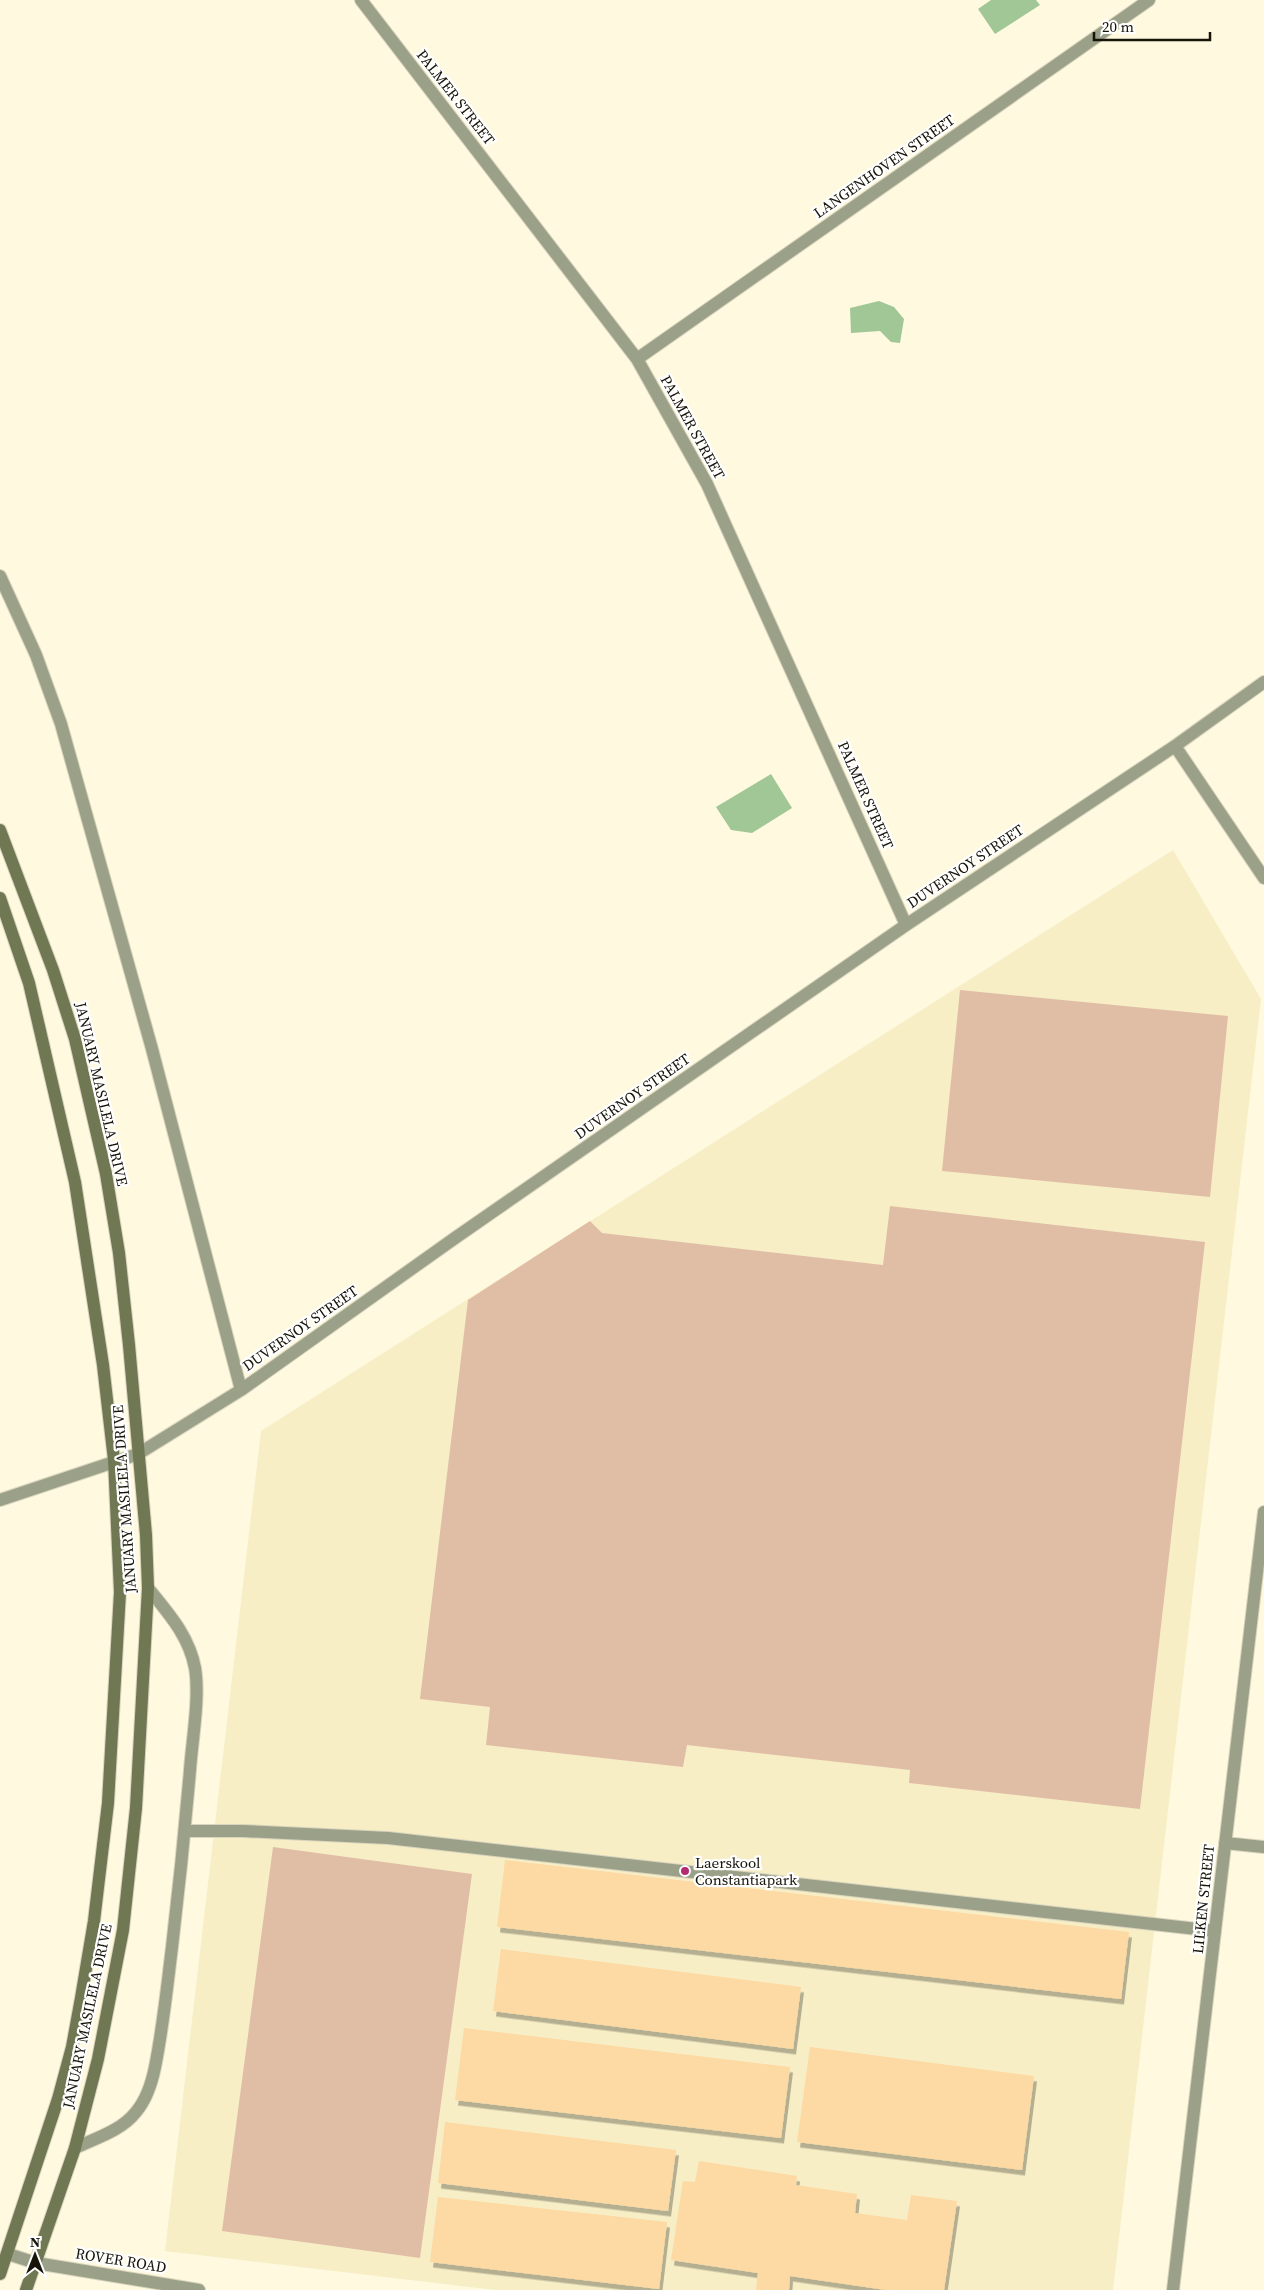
<svg xmlns="http://www.w3.org/2000/svg" width="1264" height="2290" font-family="'Source Serif 4',serif">
  <style>
    .built { fill: #f7eec6 }
    .green { fill: #e0bea6 }
    .water { fill: #a1c796 }
    .building { fill: #fdd9a3; filter: url(#shadow) }
    .lines { fill: none; stroke-linecap: round; stroke-linejoin: round }
    .lane-casing { stroke: #d9d4bd; stroke-width: 14 }
    .street-casing { stroke: #d9d4bd; stroke-width: 14 }
    .secondary-casing { stroke: #d9d4bd; stroke-width: 14 }
    .lane { stroke: #9ba188; stroke-width: 12 }
    .street { stroke: #9ba188; stroke-width: 12 }
    .secondary { stroke: #6f7753; stroke-width: 12 }
    .poi-dot { fill: #b32c71; stroke: #fff; stroke-width: 2 }
    .labels { text-anchor: middle; dominant-baseline: central; stroke-width: 4.5; stroke-linejoin: round; paint-order: stroke }
    .street-label { font-size: 15px; fill: #171409; stroke: #fff }
    .poi-label { font-size: 15px; fill: #171409; stroke: #fff; text-anchor: start }
  </style>
  <defs>
    <filter id="shadow"><feDropShadow dx="3" dy="5.5" stdDeviation="0" flood-color="#0004"/></filter>
  </defs>
  <rect width="100%" height="100%" fill="#fef9df"/>
  <path class="built" d="M1173,850L1261,999L1113,2290H495L165,2251L261,1431Z"/>
  <path class="green" d="M960,990L1228,1016L1210,1197L942,1171Z
    M890,1206L1205,1242L1140,1809L909,1783L910,1770L687,1745L683,1767L486,1745L490,1707L420,1699L468,1300L590,1221L602,1233L883,1265Z
    M273,1847L472,1874L420,2258L222,2231Z"/>
  <path class="water" d="M991,0H1036L1040,5L995,34L978,9Z
    M879,301L894,307L904,319L900,343L891,342L880,331L851,333L850,308Z
    M771,774L792,808L752,833L731,830L716,807Z"/>
  <path class="building" d="M505,1860L1129,1932L1121,1999L497,1927Z
    M501,1949L801,1987L793,2049L493,2011Z
    M464,2028L790,2067L781,2138L455,2100Z
    M810,2047L1034,2076L1022,2170L797,2142Z
    M445,2122L676,2150L668,2211L438,2183Z
    M699,2161L797,2176L796,2185L857,2194L855,2213L907,2220L911,2195L957,2201L944,2290H886L790,2276L789,2290H756L758,2273L671,2260L683,2181L695,2182Z
    M438,2197L667,2222L659,2289L430,2262Z"/>
  <g class="lines">
    <g class="lane-casing">
      <path id="lane" d="M185,1831H243L388,1838L1215,1931
        M75,2148C96,2138 121,2131 136,2112C146,2100 152,2082 155,2067C163,2028 167,1987 172,1947C179,1888 185,1829 190,1770C192,1741 200,1697 195,1668C189,1636 169,1614 148,1588"/>
    </g>
    <g class="street-casing">
      <path id="street" d="M361,0L637,359L707,484L906,925
        M637,359L1149,0
        M0,576L36,655L61,724L152,1049L241,1390
        M1175,746L1264,878
        M0,1500L138,1454L241,1390L455,1238L906,925L1175,746L1264,682
        M1225,1843L1264,1847
        M8,2254L36,2263L199,2290
        M1173,2290L1264,1512"/>
    </g>
    <g class="secondary-casing">
      <path id="secondary" d="M0,830L53,970L75,1039L106,1174L119,1253L129,1345L146,1535L148,1588L136,1808L123,1930L98,2059L75,2148L26,2290
        M0,898L29,983L75,1182L103,1365L114,1460L120,1592L108,1803L94,1921L81,1998L72,2047L58,2099L0,2274"/>
    </g>
    <use href="#lane" class="lane"/>
    <use href="#street" class="street"/>
    <use href="#secondary" class="secondary"/>
  </g>
  <circle class="poi-dot" cx="685" cy="1871" r="5"/>
  <g class="labels">
    <g class="street-label">
      <text transform="translate(456 97) rotate(52)">PALMER STREET</text>
      <text transform="translate(884 166) rotate(-35)">LANGENHOVEN STREET</text>
      <text transform="translate(693 427) rotate(61)">PALMER STREET</text>
      <text transform="translate(866 795) rotate(66)">PALMER STREET</text>
      <text transform="translate(965 866) rotate(-34)">DUVERNOY STREET</text>
      <text transform="translate(102 1094) rotate(77)">JANUARY MASILELA DRIVE</text>
      <text transform="translate(632 1096) rotate(-35)">DUVERNOY STREET</text>
      <text transform="translate(300 1328) rotate(-35)">DUVERNOY STREET</text>
      <text transform="translate(124 1499) rotate(-94)">JANUARY MASILELA DRIVE</text>
      <text transform="translate(1203 1899) rotate(-84)">LILKEN STREET</text>
      <text transform="translate(87 2016) rotate(-78)">JANUARY MASILELA DRIVE</text>
      <text transform="translate(121 2260) rotate(9)">ROVER ROAD</text>
    </g>
    <g class="poi-label">
      <text x="695" y="1862">Laerskool<tspan x="695" dy="17">Constantiapark</tspan></text>
    </g>
  </g>
  <g transform="translate(35 2255)" stroke="#ffffff" stroke-width="4" paint-order="stroke">
  <path d="M0-4L9 19L0 12L-9 19Z" fill="#171409"/>
  <text y="-8" font-size="14" font-weight="bold" text-anchor="middle" fill="#171409">N</text>
  </g>
  <path d="M1094 32v8h116v-8" fill="none" stroke="#171409" stroke-width="2.5"/>
  <text x="1102" y="32" font-size="15" fill="#171409" stroke="#ffffff" stroke-width="4" paint-order="stroke">20 m</text>
</svg>
